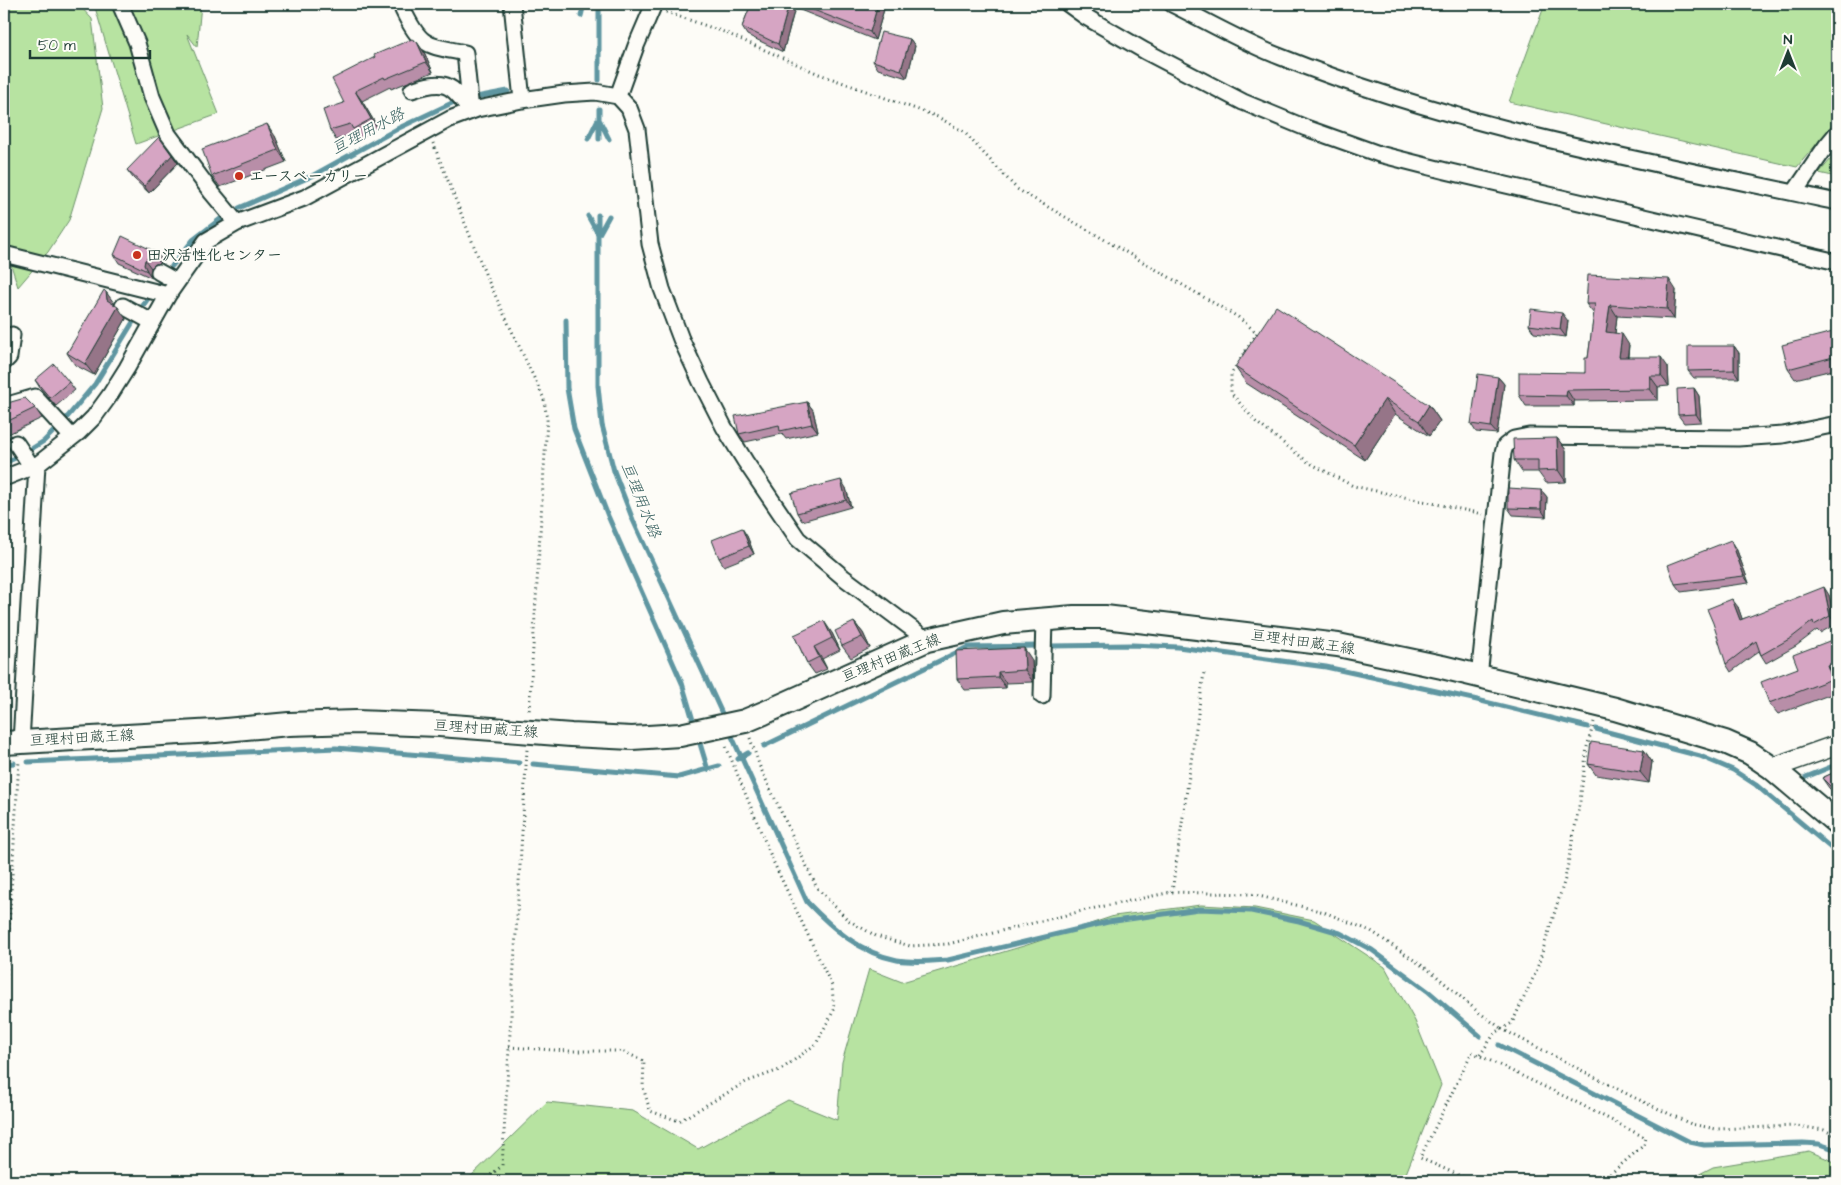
<svg xmlns="http://www.w3.org/2000/svg" width="1841" height="1185" font-family="'Architects Daughter','Klee One',sans-serif">
  <style>
    .green { fill: #b7e3a1; stroke: #6b906a }
    .lines { fill: none; stroke-linecap: round; stroke-linejoin: round }
    .stream { stroke: #5e96a1; stroke-width: 5 }
    .minor-casing { stroke: #1f3d34; stroke-width: 19 }
    .tertiary-casing { stroke: #1f3d34; stroke-width: 22 }
    .primary-casing { stroke: #1f3d34; stroke-width: 26 }
    .path { stroke: #1f3d34; stroke-width: 3; stroke-dasharray: 1 4; stroke-linecap: butt }
    .minor { stroke: #fdfcf7; stroke-width: 15 }
    .tertiary { stroke: #fdfcf7; stroke-width: 19 }
    .primary { stroke: #fdfcf7; stroke-width: 22 }
    .wall { fill: #b88ea8; stroke: #1f3d34 }
    .shaded-wall { fill: #967488; stroke: #1f3d34 }
    .building { fill: #d6a5c3; stroke: #1f3d34 }
    .poi-dot { fill: #c8321e; stroke: #fdfcf7; stroke-width: 2 }
    .labels { text-anchor: middle; dominant-baseline: central; stroke-width: 4; stroke-linejoin: round; paint-order: stroke }
    .poi-label { font-size: 15px; font-weight: bold; fill: #1f3d34; stroke: #fdfcf7; text-anchor: start }
    .street-label { font-size: 15px; fill: #1f3d34; stroke: #fdfcf7 }
    .water-label { font-size: 16px; font-style: italic; fill: #396261; stroke: #fdfcf7 }
  </style>
  <rect width="100%" height="100%" fill="#fdfcf7"/>
  <filter id="ink" filterUnits="userSpaceOnUse"><feTurbulence type="fractalNoise" baseFrequency=".02" numOctaves="2"/><feDisplacementMap in="SourceGraphic" scale="10" xChannelSelector="R" yChannelSelector="G"/><feConvolveMatrix kernelMatrix="1 2 1 2 8 2 1 2 1" color-interpolation-filters="sRGB"/></filter>
  <g filter="url(#ink)">
    <path class="green" d="M4,4H78L92,19L103,108L69,220L48,252L18,287L4,243Z
      M94,4H201L197,47L187,34L219,114L136,144Z
      M1545,4H1837V120L1797,167L1509,102Z
      M1837,152V177L1819,173Z
      M1201,905L1255,908L1314,920L1385,967L1415,1021L1441,1085L1403,1181H466L547,1102L633,1111L698,1149L788,1100L837,1120L842,1062L869,969L902,982L1027,945L1114,916Z
      M1809,1151L1837,1163V1181H1686L1713,1167Z"/>
    <g class="lines">
      <path class="stream" d="M599,4V80
        M581,16L584,4
        M476,97L508,91
        M600,121L609,139
        M588,139L597,121
        M599,139V109
        M239,208L312,176L399,128L454,102
        M598,215V386L602,425L614,471L633,520L725,720
        M588,216L598,234
        M599,234L609,216
        M172,266L193,240L223,217
        M156,288L161,282
        M142,307L149,297
        M566,320L567,388L574,429L608,516L682,683L695,727
        M64,421L95,384L133,322
        M28,451L44,441L55,430
        M4,463L20,456
        M1049,646L1132,645L1178,647L1326,667L1473,699L1588,727
        M1596,729L1700,756L1733,770L1756,785L1837,853
        M729,730L807,902C832,928 860,953 897,960C914,963 931,961 948,960L1108,922L1199,909L1251,911L1299,921L1340,933L1372,950L1429,992L1480,1036
        M698,737L708,770
        M764,746L968,647L1038,646
        M738,759L748,753
        M28,762L336,748L519,763
        M4,764L14,763
        M533,764L679,777L719,766
        M1806,777L1833,766
        M1499,1045L1690,1142L1704,1145L1803,1143L1819,1144L1837,1150"/>
      <g class="minor-casing">
        <path id="minor" d="M120,4L137,43L152,97L168,134L212,193L237,223
          M512,4L522,100
          M1068,4L1086,17L1145,51L1243,102L1306,128L1379,154L1446,171L1837,262
          M1172,4C1208,22 1244,43 1281,57C1459,128 1650,162 1837,202
          M403,10C421,48 427,45 465,53L471,111
          M412,90C444,79 451,83 470,110
          M618,96L636,46L654,4
          M1794,193L1827,145L1837,133
          M4,254L168,295
          M159,272L177,282
          M123,306L152,322
          M4,362L9,357L12,335
          M4,406L35,397L72,437
          M16,443L32,467
          M4,478L37,465L79,432L94,417L110,395L127,368L168,295L206,241L237,223L304,198L450,119L477,109L522,100L564,94L595,92L618,96L629,108L637,129L650,244L662,289L681,339L701,382L724,427L745,461L798,539L843,577L927,640
          M1479,677L1503,453L1505,446L1514,439L1529,436L1738,438L1783,435L1837,424
          M1042,696L1044,619
          M21,742L37,465"/>
      </g>
      <g class="tertiary-casing">
        <path id="tertiary" d="M1772,768L1837,745"/>
      </g>
      <g class="primary-casing">
        <path id="primary" d="M4,743L215,731L289,724L356,722L439,725L571,735L632,738L680,735L745,721L764,713L927,640L1003,623L1074,617H1105L1338,645L1442,667L1615,709L1725,742L1750,753L1772,768L1837,823"/>
      </g>
      <path class="path" d="M666,12L724,32L819,74L938,117L964,132L1017,189L1238,317L1257,333L1231,374V393L1257,423L1308,462L1353,486L1483,514
        M433,143L486,276L544,399L547,420L529,713
        M1594,722L1587,747L1580,801L1565,879L1536,972L1512,1023L1502,1029L1631,1096L1691,1124L1716,1129L1797,1126L1824,1130L1837,1136
        M750,738L760,767L817,888L848,920L876,936L910,946L948,944L1086,910L1172,892L1251,894L1324,912L1371,931L1433,973L1477,1011L1502,1029
        M1172,892L1204,673
        M4,1009L19,760
        M509,1047L569,1051H622L644,1061L643,1087L650,1111L679,1121L746,1082L782,1069L816,1044L834,1010L832,986L773,861L725,744
        M1480,1055L1495,1033L1502,1029
        M255,1181V1178
        M483,1181L502,1166L527,749
        M1472,1181L1420,1158L1472,1052L1572,1100L1646,1138L1644,1145L1602,1181"/>
      <use href="#minor" class="minor"/>
      <use href="#tertiary" class="tertiary"/>
      <use href="#primary" class="primary"/>
    </g>
    <path class="wall" d="M410,4H450V5H411Z
      M751,4H883L885,6L875,40L795,8L783,52L747,35L742,27Z
      M910,39L915,46L907,78L878,69L873,61Z
      M424,52L433,72L391,89L390,87L362,101L378,128L360,138L356,133L336,140L330,130L344,103L375,57Z
      M275,136L286,162L220,187L212,176Z
      M178,163L149,193L133,178L127,170Z
      M156,252L161,259L160,263L155,264L151,268L150,273L152,278L119,263L114,255Z
      M1676,290L1674,319L1617,316L1615,333L1629,345L1628,357L1668,367L1669,386L1658,387V400L1574,401V406H1526L1519,395L1585,373L1588,358L1594,314L1586,304Z
      M106,292L114,304L126,319L94,375L75,365L67,353Z
      M1568,321L1566,337L1534,333L1529,325Z
      M1837,331V369L1795,379L1788,369Z
      M1734,346L1739,353V378H1694L1688,371Z
      M1235,367L1429,405L1440,421L1429,436L1395,414L1365,460L1246,383Z
      M1498,377L1504,384L1497,434L1476,432L1471,424Z
      M35,380L69,382L75,390L56,406L40,388Z
      M1694,388L1699,396L1701,422L1684,423L1678,415Z
      M807,402L813,410L818,432L786,439L782,434L745,442L739,434Z
      M4,404L35,408L42,418L4,436Z
      M1557,438L1566,450V482L1546,483L1538,472H1522L1514,460Z
      M846,488L851,507L802,521L797,513Z
      M1541,490L1547,497L1546,517L1513,515L1508,508Z
      M747,536L754,554L724,566L719,558Z
      M1731,540L1736,548L1749,583L1681,592L1675,584Z
      M1829,595L1836,624L1820,633L1817,630L1796,646L1766,663L1761,655L1759,651L1731,672L1726,664L1738,607L1742,619Z
      M854,622L863,633L870,648L851,658L842,646Z
      M832,633L840,650L822,659L827,669L815,674L807,663L794,635Z
      M1837,638V676L1835,677L1837,683V692L1778,714L1769,703L1798,668Z
      M1032,660L1033,682L1006,683V688L965,690L957,679Z
      M1644,750L1652,762L1649,783L1596,775L1588,764Z
      M1837,771V796L1829,788L1822,778Z"/>
    <path class="shaded-wall" d="M789,4H792L795,8L783,52L778,44Z
      M878,4H883L885,6L875,40L870,32Z
      M910,39L915,46L907,78L901,70Z
      M417,42L424,52L433,72L426,62Z
      M355,91L362,101L378,128L371,119Z
      M267,124L275,136L286,162L278,150Z
      M172,155L178,163L149,193L144,186Z
      M156,252L161,259L160,263L154,255Z
      M145,260L151,268L150,273L152,278L147,271L144,265Z
      M1669,279L1676,290L1674,319L1667,309Z
      M106,292L114,303L115,311L107,300Z
      M1610,305L1617,316L1614,343L1606,332Z
      M118,307L126,319L94,375L85,364Z
      M1562,313L1568,321L1566,337L1560,329Z
      M1622,334L1629,345L1626,368L1619,357Z
      M1734,346L1739,353V378L1734,370Z
      M1661,357L1668,367L1669,386L1661,376Z
      M1650,376L1658,387V400L1650,389Z
      M1498,377L1504,384L1497,434L1491,427Z
      M1694,388L1699,396L1701,422L1696,414Z
      M1567,390L1574,401V406L1566,396Z
      M1385,399L1395,414L1365,460L1354,445Z
      M807,402L813,410L818,432L812,424Z
      M1429,405L1440,421L1429,436L1419,421Z
      M1557,438L1566,450V482L1558,470Z
      M841,480L846,488L851,507L846,500Z
      M1541,490L1547,497L1546,517L1541,509Z
      M742,528L747,536L754,554L749,546Z
      M1731,540L1736,548L1749,583L1744,576Z
      M1824,587L1829,595L1836,624L1830,616Z
      M1732,599L1738,607L1745,627L1740,620Z
      M824,621L832,633L840,650L832,638Z
      M854,622L863,633L870,648L862,637Z
      M814,647L822,659L827,669L819,657Z
      M1024,648L1032,660L1033,682L1025,670Z
      M1827,665L1835,677L1837,683V686L1832,679Z
      M998,672L1006,683V688L998,677Z
      M1644,750L1652,762L1649,783L1640,772Z"/>
    <path class="building" d="M751,4H789L778,44L742,27Z
      M798,4H878L870,32Z
      M881,32L910,39L901,70L873,61Z
      M412,39L417,42L426,62L385,79L384,77L355,91L371,119L353,129L350,124L330,130L323,110L344,103L332,79L375,57L374,55Z
      M267,124L278,150L212,176L202,149Z
      M159,137L172,155L144,186L127,170Z
      M122,236L156,252L154,255L149,256L145,260L144,265L147,271L114,255Z
      M1588,275L1669,279L1667,309L1610,305L1606,332L1622,334L1619,357H1661V376H1650V389L1567,390L1566,396L1519,395V372L1585,373V358H1588L1595,304H1586Z
      M104,290L106,292L107,300L118,307L85,364L67,353Z
      M1276,306L1429,405L1419,421L1385,399L1354,445L1235,367Z
      M1531,309L1562,313L1560,329L1529,325Z
      M1837,331V356L1788,369L1782,345Z
      M1688,346H1734V370L1688,371Z
      M54,364L69,382L50,398L35,380Z
      M1478,374L1498,377L1491,427L1471,424Z
      M1694,388L1696,414L1678,415L1677,389Z
      M25,398L35,408L4,423V404Z
      M807,402L812,424L780,431L779,425L739,434L735,416Z
      M1557,438L1558,470L1538,471V460H1514L1513,439Z
      M841,480L846,500L797,513L791,493Z
      M1508,488L1541,490V509L1508,508Z
      M742,528L749,546L719,558L712,540Z
      M1731,540L1744,576L1675,584L1668,565Z
      M1824,587L1830,616L1814,625L1813,621L1791,638L1761,655L1756,641L1726,664L1713,623L1707,609L1732,599L1740,620Z
      M824,621L832,638L814,647L819,657L807,663L794,635Z
      M854,622L862,637L842,646L835,631Z
      M1837,638V661L1827,665L1832,679L1769,703L1761,682L1798,668L1793,655Z
      M1024,648L1025,670L998,672V677L957,679L956,651Z
      M1591,742L1644,750L1640,772L1588,764Z
      M1837,771V793L1822,778Z"/>
  </g>
  <g class="poi-dot">
    <circle cx="239" cy="176" r="5"/>
    <circle cx="137" cy="255" r="5"/>
  </g>
  <g class="labels">
    <g class="poi-label">
      <text x="249" y="176">エースベーカリー</text>
      <text x="147" y="255">田沢活性化センター</text>
    </g>
    <g class="street-label">
      <text transform="translate(1303 642) rotate(8)">亘理村田蔵王線</text>
      <text transform="translate(891 658) rotate(-22)">亘理村田蔵王線</text>
      <text transform="translate(486 729) rotate(4)">亘理村田蔵王線</text>
      <text transform="translate(82 738) rotate(-3)">亘理村田蔵王線</text>
    </g>
    <g class="water-label">
      <text transform="translate(368 131) rotate(-28)">亘理用水路</text>
      <text transform="translate(641 500) rotate(68)">亘理用水路</text>
    </g>
  </g>
  <rect width="1841" height="1185" fill="none" stroke="#fdfcf7" stroke-width="20"/>
  <rect x="10" y="10" width="1821" height="1165" fill="none" stroke="#1f3d34" stroke-width="2" filter="url(#ink)"/>
  <g transform="translate(1788 52)" stroke="#fdfcf7" stroke-width="4" paint-order="stroke">
  <path d="M0-4L9 19L0 12L-9 19Z" fill="#1f3d34"/>
  <text y="-8" font-size="14" font-weight="bold" text-anchor="middle" fill="#1f3d34">N</text>
  </g>
  <path d="M30 50v8h120v-8" fill="none" stroke="#1f3d34" stroke-width="2.5"/>
  <text x="38" y="50" font-size="15" fill="#1f3d34" stroke="#fdfcf7" stroke-width="4" paint-order="stroke">50 m</text>
</svg>
